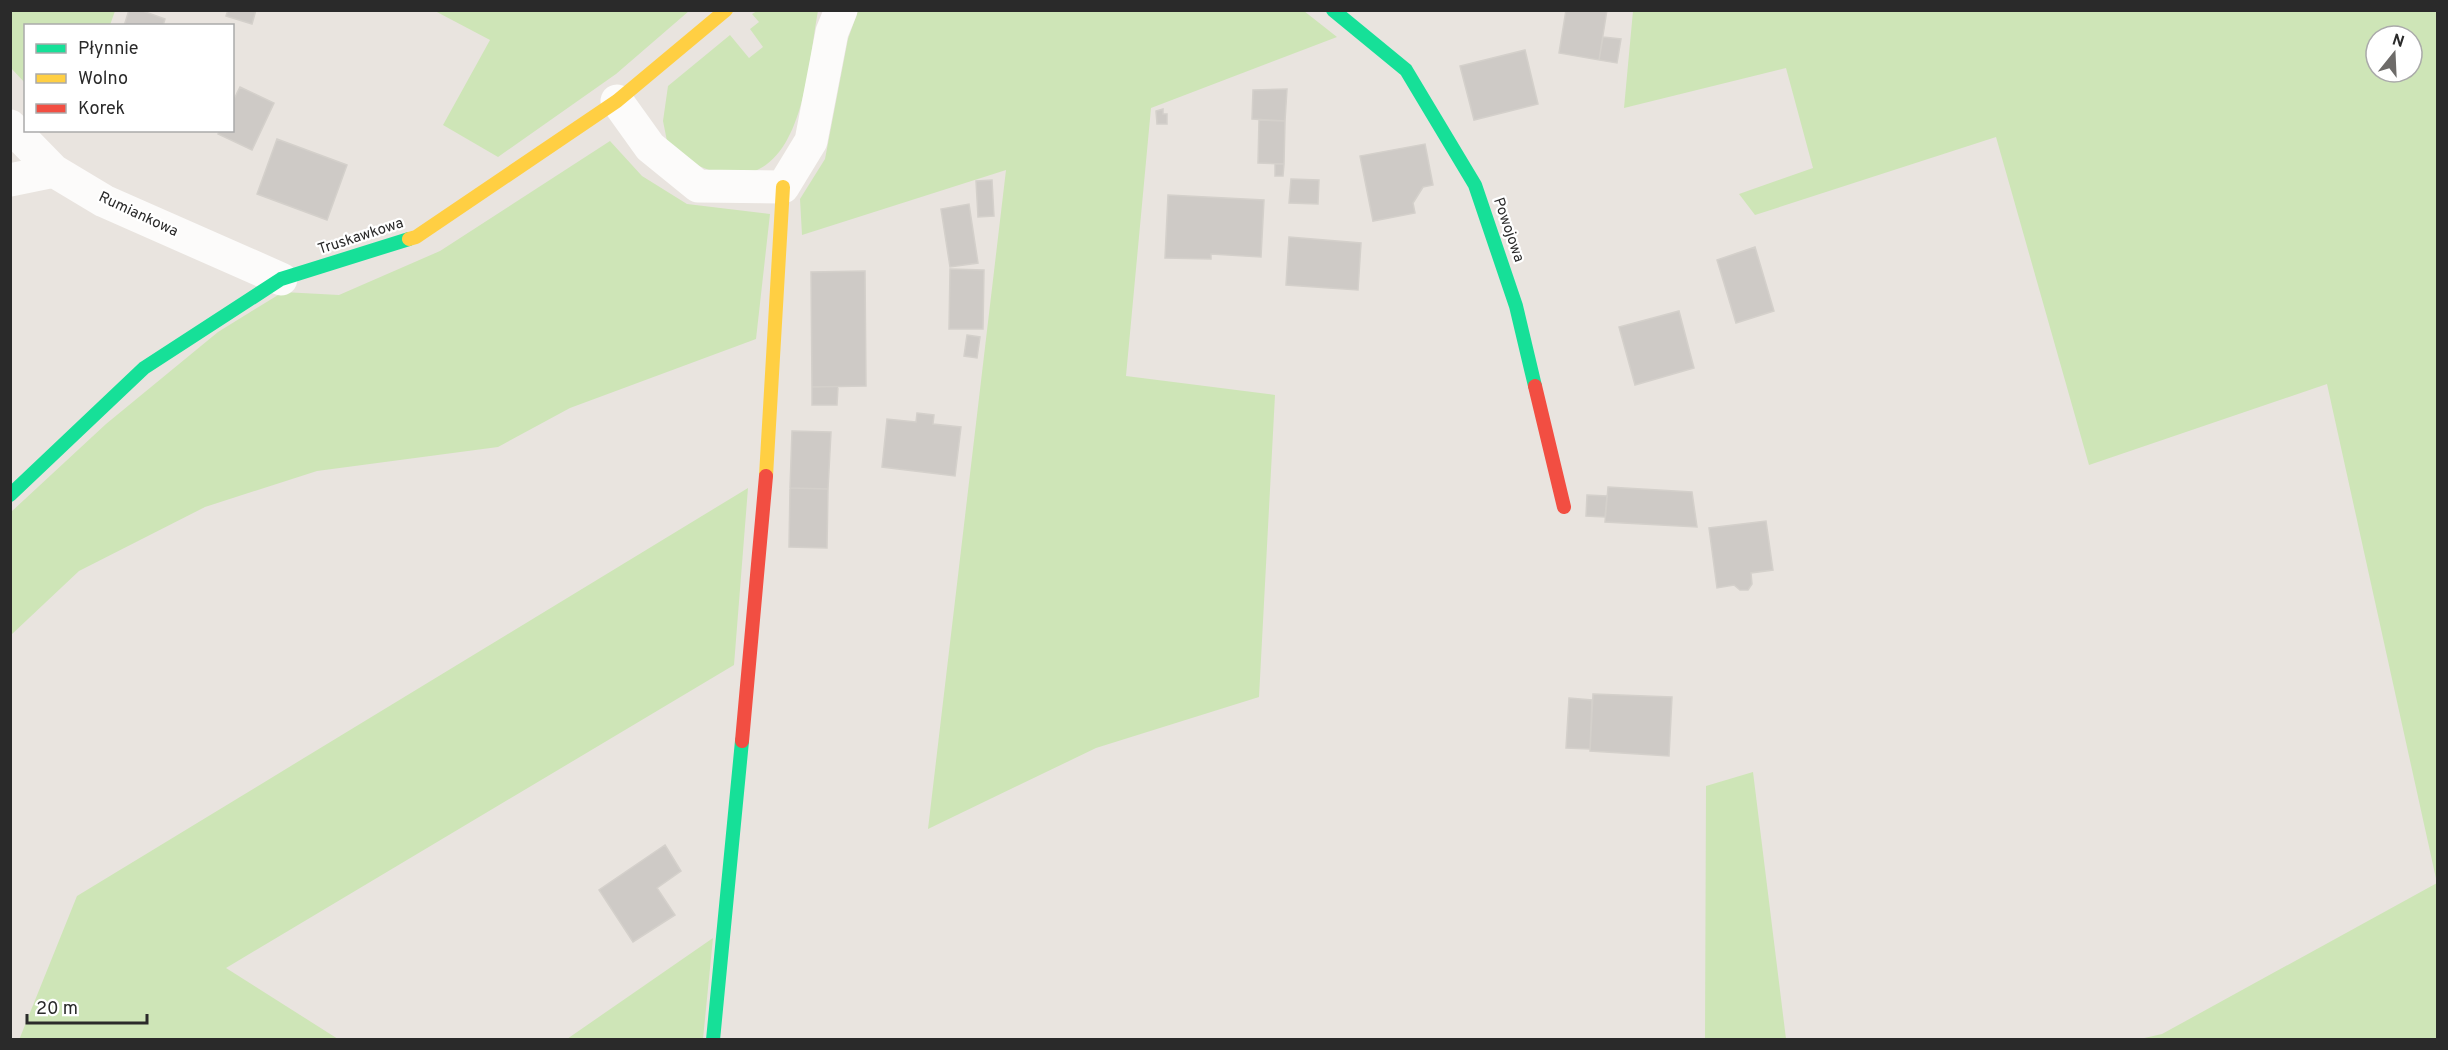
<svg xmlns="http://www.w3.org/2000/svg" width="2448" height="1050" font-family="Overpass,sans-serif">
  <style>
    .green { fill: #cee5b7; fill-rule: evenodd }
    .building { fill: #cecac6; stroke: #d4d0cb; stroke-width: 1.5 }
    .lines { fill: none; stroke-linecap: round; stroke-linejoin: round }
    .street { stroke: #fcfbfa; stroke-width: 33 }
    .fast { stroke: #16e098; stroke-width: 14 }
    .slow { stroke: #ffcf43; stroke-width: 14 }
    .jam { stroke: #f24e42; stroke-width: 14 }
    .labels { text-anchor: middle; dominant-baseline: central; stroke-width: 4.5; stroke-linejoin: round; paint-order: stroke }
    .street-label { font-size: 15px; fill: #2a2a2a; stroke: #fff }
  </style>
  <rect width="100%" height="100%" fill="#e9e4df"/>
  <path class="green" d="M11,10H115V11L110,25L26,26L25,83L11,68Z
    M435,11H689L616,74L498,157L443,125L490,40Z
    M757,11H818C809,58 805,151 755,171L709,170L699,166L667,141L663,121L668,86L730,35L749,58L763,47L750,29L759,22L752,14Z
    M858,11H1304L1337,37L1151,108L1126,376L1275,395L1259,697L1096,748L928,829L1006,170L802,235L800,199L825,159L848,39Z
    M1633,11H2437V1039H2140L2162,1034L2437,883L2327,384L2089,465L1996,137L1755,215L1739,194L1813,168L1786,68L1624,108ZM2376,36H2412V72H2376Z
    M610,141L642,176L687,204L770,214L756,339L570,408L498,447L317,471L205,507L79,571L11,635V512L106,424L218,332L283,292L339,295L440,251Z
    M748,488L734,665L226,968L338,1039L19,1040L77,896Z
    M1753,772L1786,1039H1705L1706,786Z
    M713,938L703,1039H567Z"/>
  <path class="building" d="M129,10H140L165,19L163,26H124Z
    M228,10H256L252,24L226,16Z
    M1566,10H1607L1599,60L1559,53Z
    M1603,37L1621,39L1617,63L1599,60Z
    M1525,50L1538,104L1474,120L1460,66Z
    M240,87L274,103L252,150L218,134L220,130H232V103Z
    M1287,89L1285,121L1252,119L1253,90Z
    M1163,109V114H1167V124H1157L1156,111Z
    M1259,120L1285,121L1284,164L1258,163Z
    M277,139L347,165L327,220L257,194Z
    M1425,144L1433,185L1423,187L1413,203L1415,213L1373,221L1360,156Z
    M1275,164H1284L1283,176H1275Z
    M1291,179L1319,180L1318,204L1289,203Z
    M992,180L994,216L978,217L976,181Z
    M1168,195L1264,200L1261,257L1211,254V259L1165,258Z
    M969,204L978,263L950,267L941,209Z
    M1289,237L1361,243L1358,290L1286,285Z
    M1755,247L1774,311L1736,323L1717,260Z
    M950,269L984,270L983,329H949Z
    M865,271L866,386L812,387L811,272Z
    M1679,311L1694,368L1635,385L1619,327Z
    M967,335L980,337L977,358L964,356Z
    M812,387H838L837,405H812Z
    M917,413L934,415L933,424L961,427L955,476L882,467L887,419L916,422Z
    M792,431L831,432L828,489L790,488Z
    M1608,487L1692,492L1697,527L1605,522Z
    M790,488L828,489L827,548L789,547Z
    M1587,495L1607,496L1605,517L1586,516Z
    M1766,521L1773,570L1751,573L1752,584L1748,590H1740L1734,585L1717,588L1709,528Z
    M1593,694L1672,697L1669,756L1590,751Z
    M1569,698L1592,700L1590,749L1566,748Z
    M665,845L681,871L657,888L675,915L633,942L599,890Z"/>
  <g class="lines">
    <path class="street" d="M617,101L650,147L698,186L783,187L811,141L832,32L841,10
      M10,126L54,171L104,201L281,279
      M10,180L54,171"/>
    <path class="fast" d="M1333,10L1406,70L1475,185L1516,306L1535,386
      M10,495L144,368L281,279L409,239
      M713,1040L742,741"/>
    <path class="slow" d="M409,239L416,237L617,101L726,10
      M766,476L783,187"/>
    <path class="jam" d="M1535,386L1564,507
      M742,741L766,476"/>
  </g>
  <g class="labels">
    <g class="street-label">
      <text transform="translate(138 215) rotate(25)">Rumiankowa</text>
      <text transform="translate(1508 230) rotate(71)">Powojowa</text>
      <text transform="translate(361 237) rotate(-18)">Truskawkowa</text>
    </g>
  </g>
  <rect width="2448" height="1050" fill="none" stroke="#2a2a2a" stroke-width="24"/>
  <rect x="24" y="24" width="210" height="108" fill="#ffffff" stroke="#aaaaaa" stroke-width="1.5"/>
  <rect x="36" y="44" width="30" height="9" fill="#16e098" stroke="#aaaaaa" stroke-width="1.5"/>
  <text x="78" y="54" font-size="18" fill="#2a2a2a">Płynnie</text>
  <rect x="36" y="74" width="30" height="9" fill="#ffcf43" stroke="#aaaaaa" stroke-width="1.5"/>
  <text x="78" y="84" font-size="18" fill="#2a2a2a">Wolno</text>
  <rect x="36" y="104" width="30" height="9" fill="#f24e42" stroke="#aaaaaa" stroke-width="1.5"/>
  <text x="78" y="114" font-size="18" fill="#2a2a2a">Korek</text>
  <g transform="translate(2394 54) rotate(18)"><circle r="28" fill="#ffffff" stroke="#aaaaaa" stroke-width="1.5"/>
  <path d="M0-4.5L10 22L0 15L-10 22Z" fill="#6d6b69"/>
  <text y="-9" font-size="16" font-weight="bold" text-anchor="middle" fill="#2a2a2a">N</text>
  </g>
  <path d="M27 1014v9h120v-9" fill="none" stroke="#2a2a2a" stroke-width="3"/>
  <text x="36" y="1014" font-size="18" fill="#2a2a2a" stroke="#ffffff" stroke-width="4.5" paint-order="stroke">20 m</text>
</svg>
